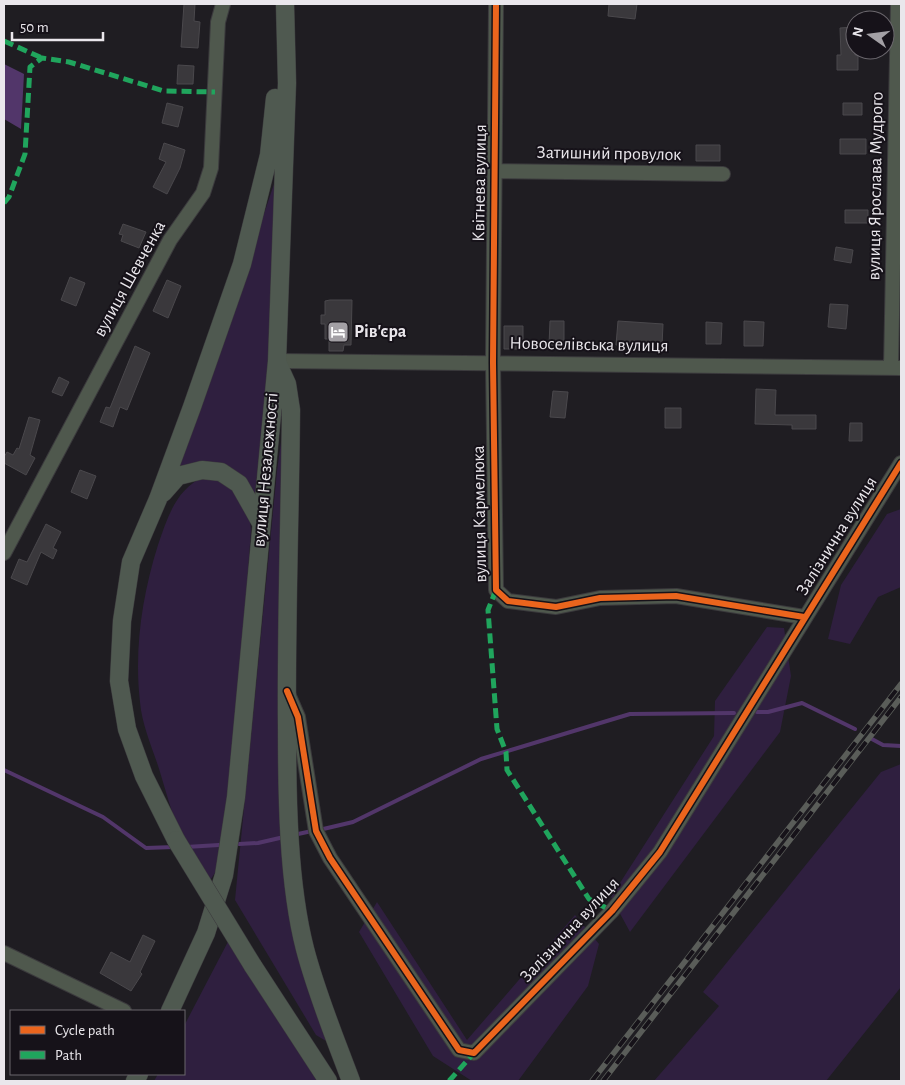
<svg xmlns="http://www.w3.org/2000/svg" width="905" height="1085" font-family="'Alegreya Sans',sans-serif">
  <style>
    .green { fill: #2f1f3f }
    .water { fill: #52366a }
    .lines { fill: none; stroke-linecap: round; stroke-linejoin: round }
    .stream { stroke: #52366a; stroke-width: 4 }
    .building { fill: #3a383c; stroke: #4a484c }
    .minor-casing { stroke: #3b3a3d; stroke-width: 16 }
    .major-casing { stroke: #3b3a3d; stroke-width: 19 }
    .minor { stroke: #4f584d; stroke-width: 14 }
    .major { stroke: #4f5950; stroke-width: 18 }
    .rail-casing { stroke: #5a5d59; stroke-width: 5.5 }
    .rail { stroke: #161219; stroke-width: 4; stroke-dasharray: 11; stroke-linecap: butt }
    .major-bridge-casing { stroke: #3b3a3d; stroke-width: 19; stroke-linecap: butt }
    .major-bridge { stroke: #4f5950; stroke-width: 18 }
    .quiet { stroke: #20a55d; stroke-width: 5; stroke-dasharray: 10 5; stroke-linecap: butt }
    .cycleway-casing { stroke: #161219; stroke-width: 9 }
    .cycleway { stroke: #eb651d; stroke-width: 6 }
    .labels { text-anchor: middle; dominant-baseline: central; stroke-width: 4; stroke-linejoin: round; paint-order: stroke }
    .street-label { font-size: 18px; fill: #eae7ec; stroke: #161219 }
    .poi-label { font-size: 18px; font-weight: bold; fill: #eae7ec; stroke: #161219; text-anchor: start }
  </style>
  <rect width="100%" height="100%" fill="#1f1d22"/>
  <path class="green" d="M279,169L270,355L254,502L247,484L178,471Z
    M287,398L286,481L302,964L326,1041L316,1035L235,900L277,471Z
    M205,476L231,485L249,510L251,531L236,728L218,868L209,882C199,866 186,850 179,833C172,813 166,792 160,772C153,749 142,726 140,702C134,649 142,596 158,545C168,516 176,489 205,476Z
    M901,509V587L878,597L850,644L828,639L841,585L887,514Z
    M767,627L784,628L791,676L780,732L630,932L611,897L714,736L715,701Z
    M901,764V987L826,1081H654L719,1006L703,992L881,772Z
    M377,902L467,1040L575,915L599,944L588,986L518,1081H472L433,1056L359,932Z
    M231,936L317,1081H154L158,1074H184V1026Z"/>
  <path class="water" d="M4,64L24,74L21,129L4,119Z"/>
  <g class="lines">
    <path class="stream" d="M757,712H768L802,703L855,729
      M870,738L883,745L901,746
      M4,770L103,817L146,848L174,847
      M319,830L353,822L481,759L630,714L734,713
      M298,834L312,831
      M239,844L258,843L284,837
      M186,847L219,845"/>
  </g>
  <path class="building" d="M184,4H195L194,21L200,22L198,48L181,47Z
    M609,4H637L635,19L608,16Z
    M855,27V55H858V70H837V55H841L840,28Z
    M178,65L194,66L193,84H177Z
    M167,103L183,107L178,127L162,123Z
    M843,103H862V115H843Z
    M840,139H866V154H840Z
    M164,143L185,150L180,168L167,194L153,187L166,162L159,159Z
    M696,145H720V161H696Z
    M845,210H868V223H845Z
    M123,224L146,232L139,248L121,241L123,235L119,234Z
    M836,247L853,250L851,263L834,260Z
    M70,277L85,283L76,306L61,300Z
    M167,280L181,286L168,318L153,311Z
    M330,300H352L351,345H344L343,351H329V339H325V324H321V315H325V301Z
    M830,304L848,305L846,329L828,327Z
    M550,321H564V345H549Z
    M618,321L663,324L662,346L616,345Z
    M744,321L764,322L763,346H744Z
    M706,322L722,323L721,344H706Z
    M504,326H523V349H504Z
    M135,346L150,353L127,410L120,407L113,427L100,422L106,407L110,408Z
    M59,377L69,382L62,396L52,392Z
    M756,389L776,390L775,415H816V429H792V425L755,424Z
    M553,391L568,392L565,418L550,417Z
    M665,408H681V428H665Z
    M29,417L40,420L30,455L35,458L26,475L4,463V457L7,452L13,455L17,448L19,449Z
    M850,423H862V441H849Z
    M80,470L96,476L87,499L71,492Z
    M46,524L61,532L53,548L57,550L53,559L41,552L27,585L11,578L19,559L27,562Z
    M143,935L155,941L140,972L142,974L131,991L100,973L111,952L130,962Z"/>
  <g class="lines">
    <g class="minor-casing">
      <path id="minor" d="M496,4L493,363L496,590L508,601L556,607L600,598L676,596L804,617
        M495,171L723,174
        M277,361L901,368
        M891,368L898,4
        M4,553L170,240L203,193L211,168L218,22L223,4
        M288,694L298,717L316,831L330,858L459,1050L474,1053L612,911L660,852L901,463
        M4,953L124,1011"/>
    </g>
    <g class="major-casing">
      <path id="major" d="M277,362L287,384L291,410C290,516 286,622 287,727C287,796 288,883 305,949C317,995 335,1038 351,1081
        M163,493L178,476L202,470L221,472L239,484L261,523
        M176,840L144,776L127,729L119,681L122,621L131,562L158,499L192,407L242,264L269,155L275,98
        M253,966L328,1081
        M170,1011L206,933L224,875L236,797L277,361L287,83L285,4
        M135,1081L139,1074"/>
    </g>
    <use href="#minor" class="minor"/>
    <use href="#major" class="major"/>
    <g class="rail-casing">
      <path id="rail" d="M592,1081L901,684
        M603,1081L901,697"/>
    </g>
    <use href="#rail" class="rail"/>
    <g class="major-bridge-casing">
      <path id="major-bridge" d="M176,840L253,966"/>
    </g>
    <use href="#major-bridge" class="major-bridge"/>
    <path class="quiet" d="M4,41L42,58
      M4,203L9,197L25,154L30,67L42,58L69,62L164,91L215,92
      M496,590L488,610L497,729L506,752L507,770L589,899L612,911
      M184,1018H185
      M449,1081L474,1053"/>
    <g class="cycleway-casing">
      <path id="cycleway" d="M496,4L493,363L496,590L508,601L556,607L600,598L676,596L804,617
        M287,691L298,717L316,831L330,858L459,1050L474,1053L612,911L660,852L901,463"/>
    </g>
    <use href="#cycleway" class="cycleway"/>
  </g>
  <defs>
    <g id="hotel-square" transform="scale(1.125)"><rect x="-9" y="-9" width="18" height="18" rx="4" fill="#a3a0a5" stroke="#161219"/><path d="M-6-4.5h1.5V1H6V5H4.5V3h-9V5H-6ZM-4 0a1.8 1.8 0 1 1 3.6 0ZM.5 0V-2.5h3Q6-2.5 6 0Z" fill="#fff"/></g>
  </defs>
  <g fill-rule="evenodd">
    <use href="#hotel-square" x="338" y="332"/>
  </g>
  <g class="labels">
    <g class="street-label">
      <text transform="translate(609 154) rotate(1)">Затишний провулок</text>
      <text transform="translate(480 183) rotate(-89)">Квітнева вулиця</text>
      <text transform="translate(876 186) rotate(-89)">вулиця Ярослава Мудрого</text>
      <text transform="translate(130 279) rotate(-61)">вулиця Шевченка</text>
      <text transform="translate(589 345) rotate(1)">Новоселівська вулиця</text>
      <text transform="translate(266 470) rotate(-85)">вулиця Незалежності</text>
      <text transform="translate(480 514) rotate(-91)">вулиця Кармелюка</text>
      <text transform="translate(837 536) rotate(-58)">Залізнична вулиця</text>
      <text transform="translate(570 930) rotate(-47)">Залізнична вулиця</text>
    </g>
    <g class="poi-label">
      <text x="354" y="332">Рів'єра</text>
    </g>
  </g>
  <rect width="905" height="1085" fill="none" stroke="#eae7ec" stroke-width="10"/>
  <rect x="10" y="1010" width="175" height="65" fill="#161219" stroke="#6b676d"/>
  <rect x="20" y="1026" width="25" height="8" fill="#eb651d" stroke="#6b676d"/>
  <text x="55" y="1035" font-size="15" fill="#eae7ec">Cycle path</text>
  <rect x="20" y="1051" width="25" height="8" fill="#20a55d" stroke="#6b676d"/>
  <text x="55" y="1060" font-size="15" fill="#eae7ec">Path</text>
  <g transform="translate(870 35) rotate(284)"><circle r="24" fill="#161219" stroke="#6b676d"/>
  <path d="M0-4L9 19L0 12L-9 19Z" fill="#a3a0a5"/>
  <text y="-8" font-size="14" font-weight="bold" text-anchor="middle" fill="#eae7ec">N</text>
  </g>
  <path d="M12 32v8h91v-8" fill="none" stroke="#eae7ec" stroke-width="2.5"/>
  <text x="20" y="32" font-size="15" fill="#eae7ec" stroke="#161219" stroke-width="4" paint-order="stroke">50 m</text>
</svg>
